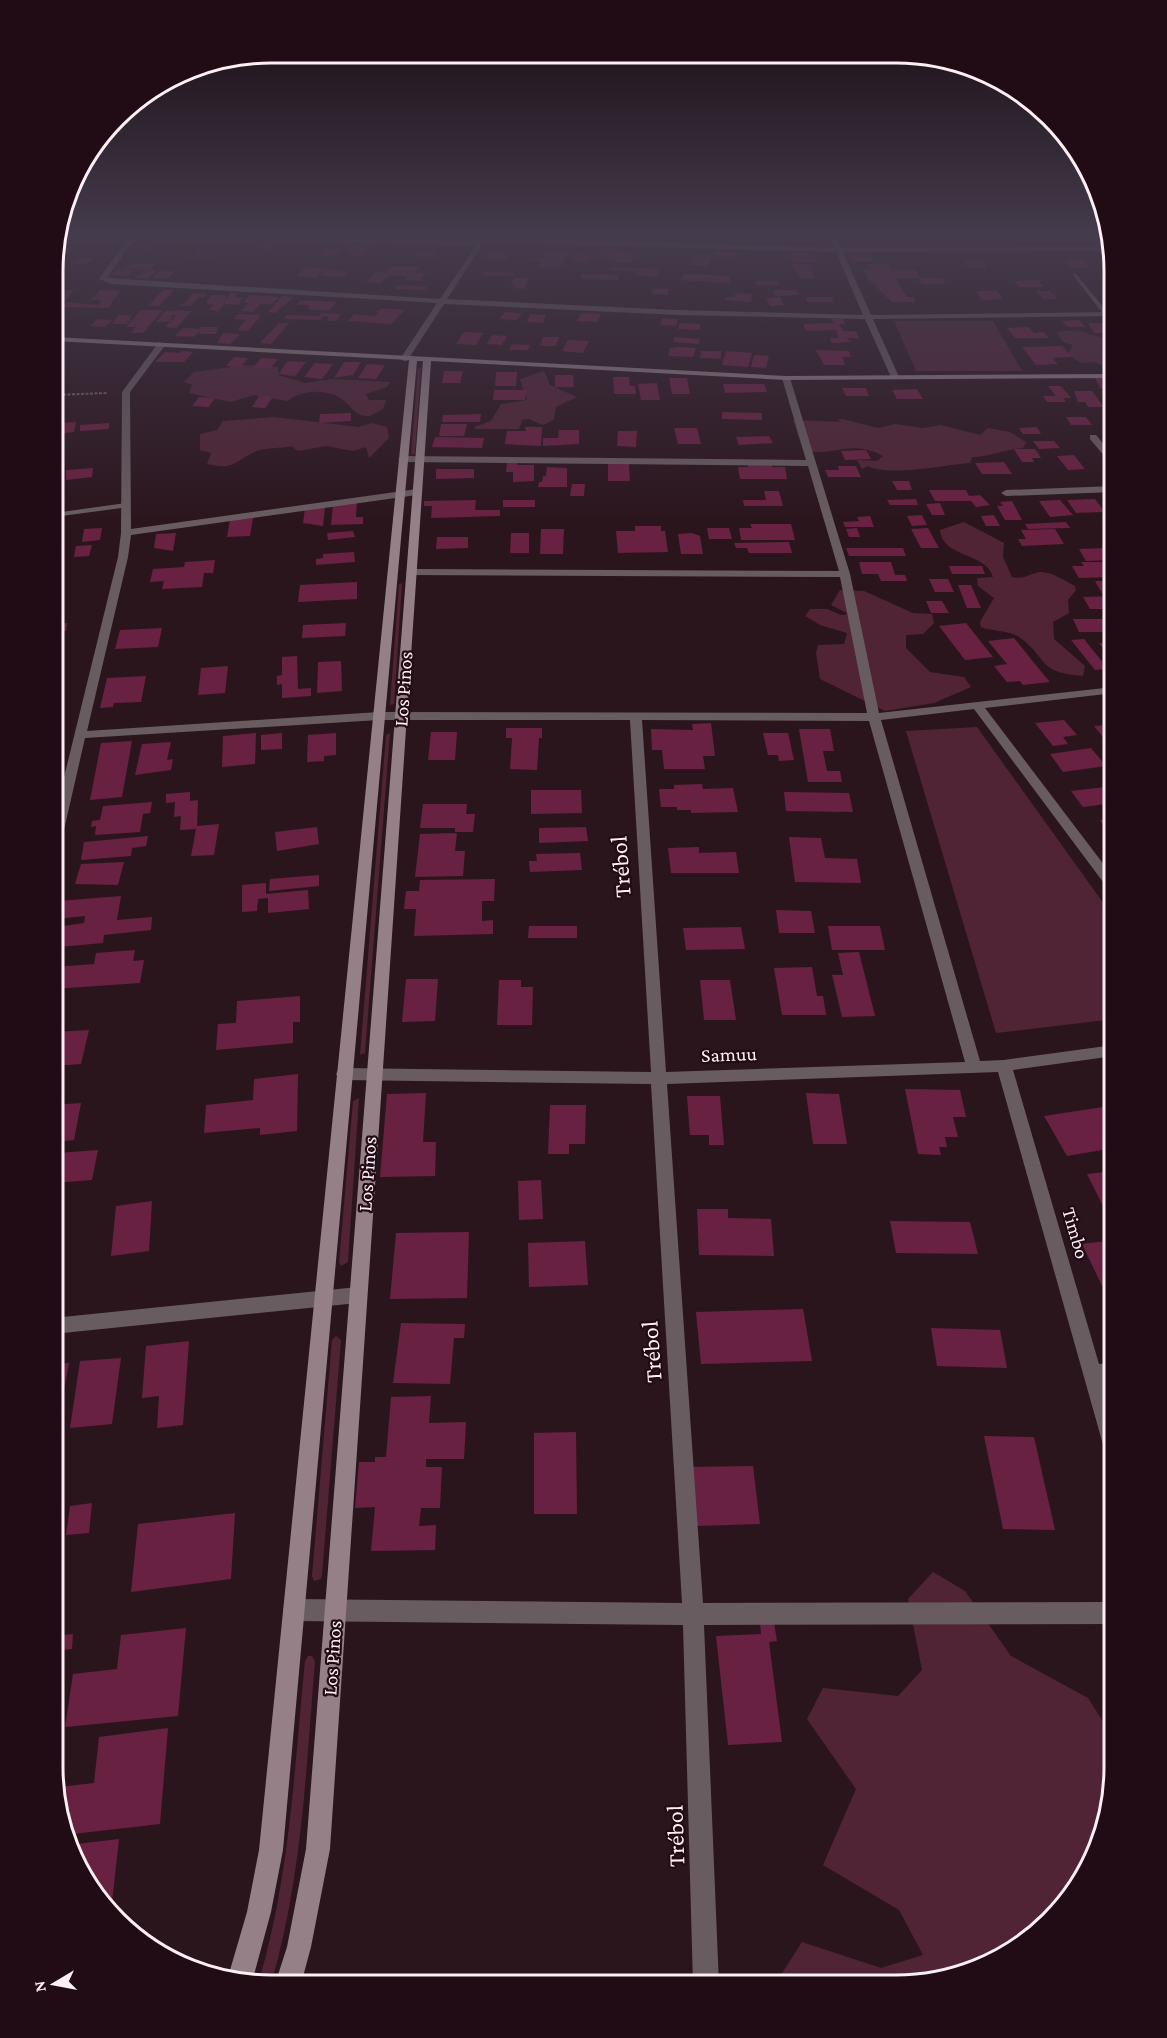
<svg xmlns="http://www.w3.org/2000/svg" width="1167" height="2038" font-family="'Crimson Pro',serif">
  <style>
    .green { fill: #502435 }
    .building { fill: #692141 }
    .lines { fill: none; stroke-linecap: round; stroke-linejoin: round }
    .path { stroke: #756269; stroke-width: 2; stroke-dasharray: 3 1.5; stroke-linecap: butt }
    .lane { fill: #695c60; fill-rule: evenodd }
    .street { fill: #695c60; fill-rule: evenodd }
    .secondary { fill: #958087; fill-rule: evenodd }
    .labels { text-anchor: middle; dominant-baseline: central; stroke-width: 4.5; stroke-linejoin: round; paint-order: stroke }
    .street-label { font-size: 20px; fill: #fdeff3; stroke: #210b14 }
    .near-street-label { font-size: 24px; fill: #fdeff3; stroke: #210b14 }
    .rim { fill: none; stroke: #fdeff3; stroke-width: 3 }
  </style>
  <rect width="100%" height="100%" fill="#2b151d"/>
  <path class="green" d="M894,321H993L1022,371H916Z
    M1076,330L1100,337L1114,333V371L1094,362L1081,363L1068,354L1073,345L1063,342L1056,332Z
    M245,365L278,367V375L305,383L332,379L390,382L387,387L366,394L369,400H386L383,409C377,412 372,417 365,416C355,415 350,405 342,399C326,388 301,390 287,401L254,395L231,402L189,393L192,385L184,382L194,372Z
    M421,368L415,454L411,455L418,369Z
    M544,371L550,385L577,397L556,407L554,420L543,425L529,419L522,420L519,429H476L474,427L491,421L501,404L527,400L520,379Z
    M274,417L359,427L371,423L387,427L389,438L369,458L366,447L353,451L326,446L298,451L291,446C280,449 266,447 257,451C234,460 236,471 207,464L211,453L200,450V434L217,430L223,421Z
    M842,419L878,428L895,424L923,428L941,425L980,435L988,428L1010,432L1026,442L1023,448C1005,449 990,457 972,457L970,463C943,465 890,477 868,466L862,469L857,460L877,461L883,456C850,438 833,458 803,450L793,420L842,422L836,420Z
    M964,522L1004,543L1003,557L1012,577C1024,580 1030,573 1041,572C1052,572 1065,581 1075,586L1076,590L1068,600L1069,613L1053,622L1054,639L1085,666L1083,676C1038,672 1050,662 1022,639C1012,630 994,632 981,627L980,622L994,598L978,586L977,578L993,577C986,552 942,558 940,530Z
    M402,583L394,704L390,705L399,584Z
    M840,590L864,591L913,613L932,614L934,623L923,634L906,635V648L930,672L964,677L971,687L934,703L885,711L820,679L816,653L818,645L844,644L847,633L820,625L805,616L810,609H827L841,615L849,614L831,605Z
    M977,727L1114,918V1019L996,1033L906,731Z
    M390,733L365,1053L360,1055L386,735Z
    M359,1098L348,1262L341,1266L339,1262L353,1101Z
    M336,1336L341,1340L322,1575L321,1579L314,1581L312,1576L332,1340Z
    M933,1572L965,1591L1011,1656L1088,1698L1114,1739V1781L1103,1837L1070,1900L1029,1941L966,1974L896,1985H777V1981L802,1942L881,1968L923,1955L899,1910L823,1865L856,1789L807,1719L823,1688L898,1696L922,1670L908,1599Z
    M308,1656H312L315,1661C306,1770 302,1878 271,1984H258C290,1878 294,1771 305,1661Z"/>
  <path class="building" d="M868,236L869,242L844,241L843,238Z
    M1034,236H1063L1067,242L1036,239Z
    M985,237H1000L1004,244H989Z
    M142,239L159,240L149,249L132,248Z
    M263,242L279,243L272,249L257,248Z
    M74,245L70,253L54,254V246Z
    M349,246L370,247L363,256L349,255L352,252L344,251Z
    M326,248L343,249L337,255H321Z
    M602,249L618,250L614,259L598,258Z
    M418,251L439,252L435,257L414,256Z
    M547,251L569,252L560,268L537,267L541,261L528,260L529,258H542Z
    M198,252H206L204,254L216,255L212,259L191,258Z
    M489,252L510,253L507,260L486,259Z
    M617,252L634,253L631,263H614Z
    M715,252H736L735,259L714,258Z
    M577,253L592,254L587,262L572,261Z
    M789,253H813L817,262H793Z
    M694,254L712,255L708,266L690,265Z
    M848,255H870L874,261H851Z
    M79,257L84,258H94L87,264L71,263Z
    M963,259H982L987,268H968Z
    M1083,260L1089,268H1070L1064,261Z
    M130,263L156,264L149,270L156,271L147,279L135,278L145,269L124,268Z
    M791,264L811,265L815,278H800Z
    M868,264H888L890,269L916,270L920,278H942L946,284H922L918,278H895L907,297H914L916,302H892L867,278L864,269H870Z
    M304,267L325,268L317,278L296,276Z
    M390,267H419L415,273H426L421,281L406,280L409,272L406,276L391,275L380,283L366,282L376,271L386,272L380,280Z
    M610,267L638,268L659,269L657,277L635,275L636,271L609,270Z
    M119,269L134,270L128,276L112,275Z
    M326,269L333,270L349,271L344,277L321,276Z
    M160,270L175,271L168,278H152Z
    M484,271L515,273L513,276L482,275Z
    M582,274L619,275L618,280L581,279Z
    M683,274L731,276L729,283L681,280Z
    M514,278H528L525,289L513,288L515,285H511Z
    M1038,280L1044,287H1020L1014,281Z
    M756,281H778L779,285H757Z
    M396,285L413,286L427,287L425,290L394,289Z
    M653,289H669L667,295L651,294Z
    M54,290H74L61,307H54Z
    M100,290L120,291L108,308L62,307L67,302L98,305L102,300H91Z
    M163,290H174L159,306H148Z
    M773,290H796L799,295L775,296Z
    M976,291H997L1003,299L982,300Z
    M1036,291H1050L1057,299H1043Z
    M193,293L207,294L204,297H198L191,306H178L186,302Z
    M231,293H238L235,297H243L239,305L225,304L218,311L208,310L214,305L206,303L211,295L227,296L223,304Z
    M736,293L752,294L751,302L725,300L726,297H734Z
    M250,295L279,297L272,304H260L253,312L241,311L249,303L243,302Z
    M282,296L294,297L275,313L268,312Z
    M780,297L784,305L770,306L766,298Z
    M806,297H832L833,302H807Z
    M301,300L314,301L336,302L329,311L307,309L310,305H297Z
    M381,308L405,310L391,324L348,321L354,314L375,316Z
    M141,310H163L143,333H131L136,327H126Z
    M176,310L192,311L176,328L165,327L177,315H172Z
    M165,311H174L169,322H156Z
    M505,312L522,313L517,320L500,319Z
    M321,313L341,314L336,321L327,320L329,317L323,316L321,320L284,319L287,315L319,316Z
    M581,313L601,314L597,322L577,321Z
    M238,314L261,315L248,331L237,330L246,320L234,319Z
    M530,314L546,315L543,323L527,322Z
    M118,315H132L127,324H113Z
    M662,318L678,319L676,326L660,325Z
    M98,319L113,320L105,327L90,326Z
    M831,319H843L845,324H839L843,331H856L859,338H847L850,342L832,343L829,338H839L836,330L806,331L803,324L834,323Z
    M1079,320L1086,327H1068L1062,321Z
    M279,323H289L271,344L260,343Z
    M680,323L701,324L699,330L678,329Z
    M1088,323H1107L1114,333H1094Z
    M201,327H218L216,334H199L200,331L193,337L175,336L183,328L201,329Z
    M1029,327L1034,333L1044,332L1049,338H1015L1007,328Z
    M464,332L483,333L476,345L456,344Z
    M223,333L240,334L230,344L217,343Z
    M492,335L507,336L502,345L487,344Z
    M543,337H559L556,346H540Z
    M674,337L700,339L699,344L673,342Z
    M568,340L589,341L583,353L562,351Z
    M512,344L530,345L528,350H509Z
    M1062,346L1072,357L1052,358L1058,364L1036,365L1022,347Z
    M670,348L680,347L696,348L693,357L668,356Z
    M816,350L849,351L851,357H842L845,365H824Z
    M182,351L193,352L184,362H155L165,352L179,353Z
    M701,351H721V359L700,358Z
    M726,351L752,353L748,367L722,365Z
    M754,355L769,356L766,368L751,367Z
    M234,357L248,358L241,367L226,366Z
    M261,358L278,359L270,369L253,368Z
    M288,361L306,362L295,376L278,374Z
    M344,362H361L353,375L334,378Z
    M315,363L333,364L322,379L304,377Z
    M367,364L385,365L376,379L358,378Z
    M444,371H463L460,383H442Z
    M496,372H517L516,386H495Z
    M555,375H573L574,387H555Z
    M613,377H629L630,386H635L636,394H614Z
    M669,378H687L690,394H672Z
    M1095,378H1109L1114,389H1101Z
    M657,383L660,400H641L638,384Z
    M723,384H764L767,392L725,393Z
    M1048,386H1061L1071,398H1063L1066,402H1047L1043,396H1056Z
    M842,388H866L869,396H846Z
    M917,389L923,399H897L892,390Z
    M494,390H526L525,400H493Z
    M1074,391H1092L1104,407H1088L1085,402H1078Z
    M1101,391H1114V406H1110Z
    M259,396L273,397L265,408L252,407Z
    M199,397L215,398L209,407L192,406Z
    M722,412L762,413V420L722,419Z
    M351,413V421L319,423L320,414Z
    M481,414L480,422H442L443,415Z
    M1066,417H1086L1092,425H1071Z
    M76,422L74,432L54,434V423Z
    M109,423V429L80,431V425Z
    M441,424H467L464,436H439Z
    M525,427H542L541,446L505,444L507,431H526Z
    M1037,427L1041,434H1023L1019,428Z
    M674,428H697L701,444H678Z
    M559,430H579V444L543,446V438H558Z
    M618,431H637L636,447L617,446Z
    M769,436L773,443L739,445L736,437Z
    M435,437L484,438L482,448L432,447Z
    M1033,441H1054L1060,448L1039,449Z
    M1014,449H1035L1041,458H1032L1034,462H1022Z
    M866,450L871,459L845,460L841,451Z
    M1074,455L1085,469L1068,470L1057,456Z
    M507,462H517V465H534V481L513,482V472H506Z
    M1004,462L1012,474H982L975,463Z
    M747,463H772V467H785L787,479H740L738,467H748Z
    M608,464H629L630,481H608Z
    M838,466H856L861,477H828L825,470H839Z
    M547,467L567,468V487H538L539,482H542L543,476H546Z
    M93,468L92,477L66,480V470Z
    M436,469H474V478L436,479Z
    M892,481H909L912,490H897Z
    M572,484H585L584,496H570Z
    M929,490H966L969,496L980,495L990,505L976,507L971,501H935Z
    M764,491H779L783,506H744L743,500H766Z
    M916,499L918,505H890L887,500Z
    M1095,499L1105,512L1076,513L1067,500Z
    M476,500L475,510H500V516L431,518L432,506H424V501Z
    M503,500H535V507H503Z
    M1060,500L1073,515L1050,517L1039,501Z
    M1012,501L1022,520H1005L997,506H1003L1000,502Z
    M357,502L356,517H363V524L331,525L333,503Z
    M940,503L945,515H932L926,504Z
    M305,508H325L323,526L303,523Z
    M922,515L927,525L912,526L907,516Z
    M994,515L1000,526H986L981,516Z
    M870,516L874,527H845L843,522L859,521L857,517Z
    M253,518L250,536L227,537L230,519Z
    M1066,522L1070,528L1028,529L1025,524Z
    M750,524H791L795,540H741L739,528H752Z
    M635,526H661V531H665L668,552L618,553L616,531H635Z
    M102,528L100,540L82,542L84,529Z
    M707,528H729L732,539H709Z
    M857,528L860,537H849L846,529Z
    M928,528L939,548H921L911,529Z
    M541,529H564L563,554H540Z
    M1055,529L1064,544L1022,546L1018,539H1026L1021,530Z
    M353,531L355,537L328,540L327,533Z
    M176,533L173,551L154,548L156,534Z
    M511,533H529V553H510Z
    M692,533L700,536L703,554H681L678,534Z
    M437,537H468V548L436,549Z
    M789,542L792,553H749L747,548H736L734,543Z
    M92,545L89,556L74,557L76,546Z
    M846,548H903L906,556H849Z
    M1108,548L1114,560L1086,561L1079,549Z
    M354,552L355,562L316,565V559L323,558V554Z
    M215,560L213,573H204L202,587L162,589L164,581L150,582L153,569L184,567L185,562Z
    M859,562H891L895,575H905L907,581H881L878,574H862Z
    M1081,562H1103L1113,577L1079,578L1072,566H1084Z
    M949,566H982L985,574H952Z
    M929,579H948L954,592H935Z
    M1095,581H1114V595H1103Z
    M357,582V599L298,602L300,585Z
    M958,585H971L981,608H967Z
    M1114,596V609H1090L1083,597Z
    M926,601H942L949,613H931Z
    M1073,619H1114V632H1079Z
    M67,623L66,631H54V624Z
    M346,623L345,636L302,638L303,625Z
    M966,623L993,657L965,660L939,626Z
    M162,628L158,647L115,649L120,630Z
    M1014,638L1044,675L1050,682L1023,685L1020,681L1007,682L994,666L1007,664L988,641Z
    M1084,639L1108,669L1095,670L1071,640Z
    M1114,642V665H1109L1104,659H1111L1099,643Z
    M297,656L298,689L311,688V696L282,698V684L277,685V676L282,675V657Z
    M341,661L342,691L317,693L318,662Z
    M228,666L225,693L198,695L201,668Z
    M146,676L141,702L114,703L113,707L100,708L107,678Z
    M1064,720L1077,735L1063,737L1068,744L1053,746L1035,723Z
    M711,723L715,756H703L705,769H664L662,750H652L651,729L693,730L692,724Z
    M1114,724V750L1094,726Z
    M506,728H542V738H539L537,770L510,769L512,738H506Z
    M799,729H830L834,751H823L827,771H840L842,782H808Z
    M431,732H457L455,760H428Z
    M256,733L255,764L222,767L223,736Z
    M282,733V749L261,750V735Z
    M336,733V755L324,756V761L307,762L308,735Z
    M763,733H788L794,760L779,761L778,755H768Z
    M132,741L122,797L90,800L101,743Z
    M171,742L167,760L173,759L171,770L135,775L142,744Z
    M1091,748L1106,766L1063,772L1050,754Z
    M702,784L703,789L733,788L738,812L691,813V810H677V807H661L659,789H674V785Z
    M1114,786V803L1083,807L1071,791Z
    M531,790H581L582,813L531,814Z
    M190,792V801L198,800L197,826L219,824L214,855L191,856L196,829L180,830L181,816L174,817L175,802L166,803V794Z
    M784,792L849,793L853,812L786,811Z
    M152,802L150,813L143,814L140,832L95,835L96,826L91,827L92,821L100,820L103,806Z
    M423,804H467L466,814H475L473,832H455V828H420Z
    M1114,819V833H1109L1100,820Z
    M317,827L319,844L277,851L275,832Z
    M586,827L588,841L539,843V828Z
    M457,833L455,851H465L463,876L415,877L420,834Z
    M148,836L146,846L132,848L131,856L81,860L84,842Z
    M789,837L821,838L825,858L857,859L861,883L795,882Z
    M699,847V853L736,852L739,873H671L668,848Z
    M580,853L582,870L530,872L529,861H537L536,854Z
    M124,862L118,885L75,884L81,864Z
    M319,875V886L269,891L270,879Z
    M495,879L494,901H482V921L493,920V934L414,936L416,909H404L406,891H419L420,880Z
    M266,883V894L308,890L309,909L268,913V898L258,899L257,911L242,912V885Z
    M121,896L117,920L152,917L151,930L104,935L103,943L59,947L63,926L84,923L85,916L55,919L59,901Z
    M776,910L811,911L815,933H779Z
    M529,926H577V938H528Z
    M828,926H880L885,950H832Z
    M741,927L745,949L686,950L683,928Z
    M135,950L133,961L144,960L140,983L53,989L55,967L94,964L96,953Z
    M859,952L875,1016L842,1017L832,975H843L838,953Z
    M812,967L817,996H823L826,1015H782L774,968Z
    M406,979H438L435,1021L402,1022Z
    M499,980H521V987H533L532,1025H497Z
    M700,980H730L736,1020H704Z
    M300,996V1022H293V1043L216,1050L218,1024L236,1023L237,1001Z
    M89,1030L81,1064L53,1066V1032Z
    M298,1074L297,1131L260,1135V1128L204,1133L206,1105L253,1100L254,1079Z
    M905,1089L960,1090L966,1117H953L958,1137H945L947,1147H939L941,1155L918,1154Z
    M426,1093L423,1142H436L435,1176L380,1177L387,1094Z
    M806,1093L839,1094L847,1144H813Z
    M687,1096H720L724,1145H709V1135H690Z
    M81,1103L74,1140L54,1142L53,1105Z
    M550,1105H586L585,1144H569V1154H548Z
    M1103,1107L1114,1126V1148L1067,1156L1044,1116Z
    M98,1150L92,1180L53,1183L58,1153Z
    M1114,1171V1215L1108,1216L1087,1174Z
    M541,1180L543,1219L519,1220L518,1181Z
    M152,1201L149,1251L111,1256L116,1206Z
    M53,1204H60L54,1233H53Z
    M697,1209H728V1218L771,1219L774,1256L699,1255Z
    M890,1221L970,1222L978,1254L896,1253Z
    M469,1232L467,1298L390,1299L396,1233Z
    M1114,1240V1288L1104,1290L1082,1244Z
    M585,1241L588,1285L529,1287L528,1243Z
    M803,1309L812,1361L701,1364L696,1312Z
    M401,1323L465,1324L464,1338H454L450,1384L393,1383Z
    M931,1328L1000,1330L1007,1368L937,1366Z
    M189,1341L183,1425L157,1428L159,1396L142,1398L146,1346Z
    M121,1358L112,1424L70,1428L80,1361Z
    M69,1363L60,1411H53V1364Z
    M431,1396L429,1423L466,1422L464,1459H426V1467H442L440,1508H421L419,1526L436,1525L435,1550L371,1551L375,1507L355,1508L359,1462H375V1457H386L391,1397Z
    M576,1432L577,1514H534V1433Z
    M984,1436L1034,1437L1055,1530L1003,1529Z
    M753,1466L760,1524L695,1526L690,1467Z
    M92,1503L89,1533L66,1535L70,1506Z
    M235,1513L231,1579L131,1592L138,1524Z
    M774,1622L777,1641L769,1642L782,1742L728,1745L716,1636L761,1634L760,1623Z
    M186,1628L178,1716L65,1727L73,1674L117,1669L121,1635Z
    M73,1634L72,1649L53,1651V1636Z
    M168,1728L160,1824L64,1835L58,1799L59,1787L94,1783L99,1737Z
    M119,1839L111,1912L90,1889L68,1845Z"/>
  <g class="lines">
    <path class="path" d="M54,395L107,393"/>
    <path class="lane" d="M1072,274H1076L1109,314V316H1105Z
      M126,503H129V507L54,517V513Z"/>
    <path class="street" d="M146,236L472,241L471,236H477L834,248L829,236H836L841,248L1110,247L1111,251L843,252L871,315L1114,312V316L873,319L899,377L895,379L891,377L865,319L678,315L444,304L407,361H404L400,359L437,303L112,284L99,279L126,241L54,244L55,240ZM157,240L474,245L475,247L440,299L107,278L133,241ZM480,242L836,252L863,315L678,310L447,299L481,247Z
      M159,342L166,344L130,392L131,529L417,489L422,492L417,495L131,535L128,557L87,731L379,712L867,713L840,577L411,575L406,572L411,569L839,571L808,466L403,462L398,459L403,456L806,460L782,378L786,376L790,378L850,574L879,713L1114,687V693L985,708L1114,878V891L1109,890L974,709L881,720L980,1061L1004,1060L1114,1045V1056L1013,1070L1099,1364L1114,1362V1378L1104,1380L1114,1415V1457L1107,1454L1104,1448L998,1072L667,1084L703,1603L1114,1602V1624L704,1625L719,1985H693L683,1625L294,1621L286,1618L283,1610L286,1602L294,1599L682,1603L651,1084L344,1080L338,1078L336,1074L338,1070L344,1068L651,1072L630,720H379L85,738L61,843L54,847V818L118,557L121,533L122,392ZM642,720L869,721L965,1062L666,1072Z
      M1090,435H1096L1114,457V465L1111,464L1090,439Z
      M1114,486V492L1006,496L1001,493L1006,490Z
      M358,1287L364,1290L367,1295L364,1300L358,1303L53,1334V1318Z"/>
    <path class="secondary" d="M54,337L786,376L1114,374V378L786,380L431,361L330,1849L311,1947L301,1984H275L287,1947L306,1849L423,361H417L283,1850L271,1912L252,1982L242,1984L228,1977L247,1912L259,1850L409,360L54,341Z"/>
  </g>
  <linearGradient id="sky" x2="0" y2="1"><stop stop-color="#180c10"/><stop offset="0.45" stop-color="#443b4c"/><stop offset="1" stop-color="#443b4c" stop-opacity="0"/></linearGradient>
  <rect width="1167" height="522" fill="url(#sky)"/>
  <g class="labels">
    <g class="street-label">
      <text transform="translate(403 689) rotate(-86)">Los Pinos</text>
      <text transform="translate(729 1054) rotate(-2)">Samuu</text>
      <text transform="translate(367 1174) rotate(-86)">Los Pinos</text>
      <text transform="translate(1076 1233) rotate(74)">Timbo</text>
      <text transform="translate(332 1658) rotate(-86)">Los Pinos</text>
    </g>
    <g class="near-street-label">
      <text transform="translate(620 867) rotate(-94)">Trébol</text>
      <text transform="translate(651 1352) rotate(-94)">Trébol</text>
      <text transform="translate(675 1836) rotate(-92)">Trébol</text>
    </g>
  </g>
  <path d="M0 0H1167V2038H0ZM271 63H896A208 208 0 0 1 1104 271V1767A208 208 0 0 1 896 1975H271A208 208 0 0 1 63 1767V271A208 208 0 0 1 271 63Z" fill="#210b14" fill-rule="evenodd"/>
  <path class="rim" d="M271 63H896A208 208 0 0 1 1104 271V1767A208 208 0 0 1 896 1975H271A208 208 0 0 1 63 1767V271A208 208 0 0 1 271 63Z"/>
  <g transform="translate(54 1984) rotate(260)" stroke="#210b14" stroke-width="4.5" paint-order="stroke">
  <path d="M0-4.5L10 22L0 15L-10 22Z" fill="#fdeff3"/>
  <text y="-9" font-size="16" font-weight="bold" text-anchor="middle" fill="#fdeff3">N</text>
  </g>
</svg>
